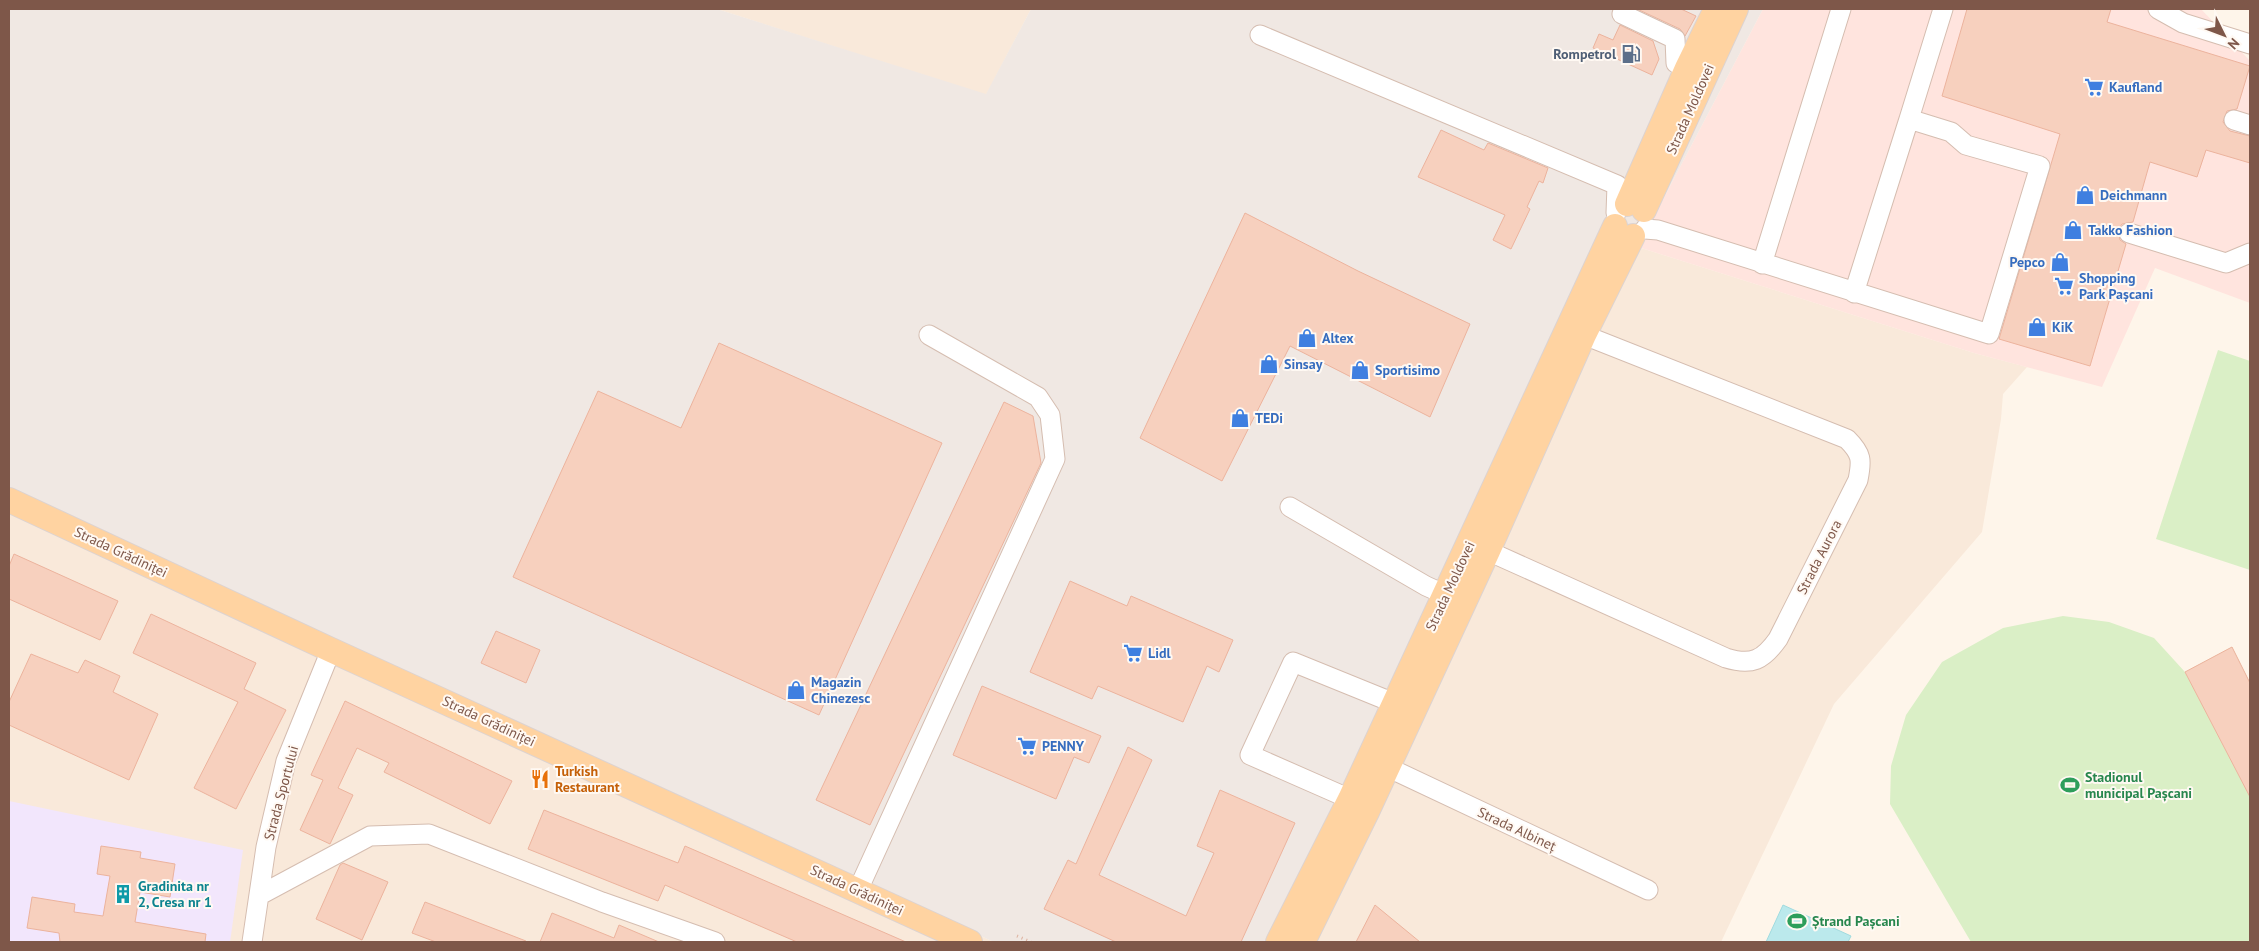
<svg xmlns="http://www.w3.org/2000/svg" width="2259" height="951" font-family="'PT Sans',sans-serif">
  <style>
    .residential { fill: #f9e9da }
    .commercial { fill: #ffe4de }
    .industrial { fill: #f0e8e3 }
    .education { fill: #f2e6fc }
    .green { fill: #daefc6 }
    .water { fill: #bbe9ec; stroke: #a0dbdf }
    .building { fill: #f7d0be; stroke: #ecb39d }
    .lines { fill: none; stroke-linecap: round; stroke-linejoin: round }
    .minor-casing { stroke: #d5bdb0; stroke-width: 21 }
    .major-casing { stroke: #ddd3d0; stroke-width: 26 }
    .path { stroke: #ddb2a0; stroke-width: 3; stroke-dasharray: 1 4; stroke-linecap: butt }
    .minor { stroke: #fff; stroke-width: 19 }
    .major { stroke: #ffd3a1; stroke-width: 24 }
    .labels { text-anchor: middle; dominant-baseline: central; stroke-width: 4; stroke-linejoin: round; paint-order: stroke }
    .service-label { font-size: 14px; font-weight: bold; fill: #4e5e75; stroke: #fff9f3; text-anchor: end }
    .shop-label { font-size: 14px; font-weight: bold; fill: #366cbe; stroke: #fff9f3; text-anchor: start }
    .street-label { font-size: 14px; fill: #7e5749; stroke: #fff9f3 }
    .food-label { font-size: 14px; font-weight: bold; fill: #c56008; stroke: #fff9f3; text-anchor: start }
    .leisure-label { font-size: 14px; font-weight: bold; fill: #27864d; stroke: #fff9f3; text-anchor: start }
    .culture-label { font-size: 14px; font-weight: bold; fill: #0d838f; stroke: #fff9f3; text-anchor: start }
  </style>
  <rect width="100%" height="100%" fill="#fef5ea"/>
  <path class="residential" d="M717,9H1031L986,95Z
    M1638,247L1974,353L2027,367L2003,394L2001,419L1982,532L1834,704L1721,942H1296Z
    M9,488L675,797L994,942H9Z"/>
  <path class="commercial" d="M1763,9H2201L2250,61V303L2155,268L2102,387L1974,353L1638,247Z"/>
  <path class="industrial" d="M9,9H717L986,94L1031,9H1763L1638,247L1296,942H994L675,797L9,488Z"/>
  <path class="education" d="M9,801L243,850L230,942H9Z"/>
  <path class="green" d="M2218,350L2250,361V570L2156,539Z
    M2063,616L2109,622L2154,638L2185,672L2232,647L2250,683V942H1971L1890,804L1891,766L1906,715L1942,662L2003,628Z"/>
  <path class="water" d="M1783,905L1851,936L1848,942H1766Z"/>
  <path class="building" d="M1637,9H1681L1696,16L1685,36L1680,29Z
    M1967,9H2111L2107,22L2250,66L2237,109L2227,111L2223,122L2230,131L2250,136V163L2206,150L2197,177L2150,162L2133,222L2122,224L2118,230L2120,240L2126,244L2090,366L1999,339L2060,134L1942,96Z
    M1620,25L1653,41L1659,59L1652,75L1593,48L1599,34L1613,40Z
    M1441,130L1484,150L1488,143L1548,168L1543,183L1539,181L1527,207L1530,209L1511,249L1493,240L1505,215L1418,177Z
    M1245,213L1358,271L1470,324L1430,417L1290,346L1222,481L1140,438Z
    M719,343L942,443L819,715L513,577L598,391L681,428Z
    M1004,402L1033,416L1041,463L870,825L816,800Z
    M14,554L118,601L100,640L9,599V566Z
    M1070,581L1127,606L1131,596L1233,640L1219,672L1207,666L1183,722L1098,686L1092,699L1030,672Z
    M151,614L256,663L244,689L286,710L236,809L194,788L238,702L133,653Z
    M496,631L540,650L526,683L481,663Z
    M2232,647L2250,683V797L2185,672Z
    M31,654L78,673L85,660L120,676L113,692L158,714L129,780L9,725V702Z
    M982,686L1101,736L1089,763L1074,757L1056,799L953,755Z
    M345,701L512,781L490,824L384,772L389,763L357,748L338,788L353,795L330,844L300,830L323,780L311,775Z
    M1128,747L1152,760L1099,875L1186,916L1214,853L1197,846L1220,790L1295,823L1241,942H1116L1044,909L1068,860L1076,864Z
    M544,810L678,863L685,846L906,942H797L665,885L658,901L528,849Z
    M101,846L141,852L140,858L175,864L170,897L140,892L135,922L206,934L205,942H60L59,933L27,928L32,897L75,904L74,912L103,916L110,876L97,874Z
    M343,863L388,882L362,940L316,919L340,865Z
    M425,902L526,941L525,942H436L412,933Z
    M1375,905L1420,942H1356Z
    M552,913L614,938L619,925L659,942H540Z"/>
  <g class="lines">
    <g class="minor-casing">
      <path id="minor" d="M1624,9L1622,14L1675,39L1676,63L1687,68
        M2158,9L2183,23L2250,44
        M1260,35L1617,185L1616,213
        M2234,120L2250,125
        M1645,229L1658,230L1989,334L2040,166L1966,145L1951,132L1909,119L1943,9
        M2129,233L2226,263L2250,253
        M1762,264L1841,9
        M1854,293L1909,119
        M1290,507L1426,586L1446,595
        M1488,551L1726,658C1752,666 1763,660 1778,639L1858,480C1862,460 1862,454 1847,439L1584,335
        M1387,767L1648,890
        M1350,799L1250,755L1293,662L1394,703
        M858,890L1055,459L1050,415L1038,397L929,335
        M260,895L370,836L429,834L602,902L715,942
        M252,942L266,847L286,761L331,650"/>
    </g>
    <g class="major-casing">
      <path id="major" d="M1627,204L1687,68L1716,9
        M1644,210L1736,9
        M9,500L331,650L970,942
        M1278,942L1350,799L1615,226
        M1303,942L1367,812L1488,551L1584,335L1633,236"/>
    </g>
    <path class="path" d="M1017,936L1031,942"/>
    <use href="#minor" class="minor"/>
    <use href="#major" class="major"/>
  </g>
  <defs>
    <g id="fuel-bare" transform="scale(1.5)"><path d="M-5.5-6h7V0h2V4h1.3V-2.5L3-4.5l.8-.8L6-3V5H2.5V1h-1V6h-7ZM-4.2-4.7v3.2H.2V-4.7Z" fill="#5c6f8a" stroke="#fff9f3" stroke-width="2.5" paint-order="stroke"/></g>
    <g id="supermarket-bare" transform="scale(1.5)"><path d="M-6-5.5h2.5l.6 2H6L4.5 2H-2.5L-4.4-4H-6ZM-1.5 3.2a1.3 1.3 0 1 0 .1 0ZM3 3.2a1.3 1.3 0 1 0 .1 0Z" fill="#3f7fe0" stroke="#fff9f3" stroke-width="2.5" paint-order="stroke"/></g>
    <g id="shop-bare" transform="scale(1.5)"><path d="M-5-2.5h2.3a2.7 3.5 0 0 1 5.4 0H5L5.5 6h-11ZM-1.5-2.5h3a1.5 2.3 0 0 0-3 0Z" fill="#3f7fe0" stroke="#fff9f3" stroke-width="2.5" paint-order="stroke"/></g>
    <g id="restaurant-bare" transform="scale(1.5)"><path d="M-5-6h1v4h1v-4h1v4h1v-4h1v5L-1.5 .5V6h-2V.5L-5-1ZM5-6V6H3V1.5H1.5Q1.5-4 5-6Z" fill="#e8710a" stroke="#fff9f3" stroke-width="2.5" paint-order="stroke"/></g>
    <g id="stadium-bare" transform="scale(1.5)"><path d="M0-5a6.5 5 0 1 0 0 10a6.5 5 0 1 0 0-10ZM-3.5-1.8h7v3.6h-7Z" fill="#2e9e5b" stroke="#fff9f3" stroke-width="2.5" paint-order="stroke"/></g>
    <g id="building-bare" transform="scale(1.5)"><path d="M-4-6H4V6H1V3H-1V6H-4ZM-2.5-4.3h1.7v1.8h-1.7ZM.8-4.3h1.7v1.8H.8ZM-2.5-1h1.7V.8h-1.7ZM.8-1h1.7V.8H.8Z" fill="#0f9aa8" stroke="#fff9f3" stroke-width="2.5" paint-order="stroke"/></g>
  </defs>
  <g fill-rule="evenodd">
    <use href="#fuel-bare" x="1631" y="54"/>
    <use href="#supermarket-bare" x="2094" y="87"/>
    <use href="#shop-bare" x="2085" y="195"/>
    <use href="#shop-bare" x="2073" y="230"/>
    <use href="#shop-bare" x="2060" y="262"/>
    <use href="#supermarket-bare" x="2064" y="286"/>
    <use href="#shop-bare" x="2037" y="327"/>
    <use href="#shop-bare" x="1307" y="338"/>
    <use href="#shop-bare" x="1269" y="364"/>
    <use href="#shop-bare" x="1360" y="370"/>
    <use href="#shop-bare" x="1240" y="418"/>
    <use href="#supermarket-bare" x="1133" y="653"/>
    <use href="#shop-bare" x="796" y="690"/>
    <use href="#supermarket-bare" x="1027" y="746"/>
    <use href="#restaurant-bare" x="540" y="779"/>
    <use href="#stadium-bare" x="2070" y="785"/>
    <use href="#building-bare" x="123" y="894"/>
    <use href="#stadium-bare" x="1797" y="921"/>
  </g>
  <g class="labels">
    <g class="service-label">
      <text x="1616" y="54">Rompetrol</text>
    </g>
    <g class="shop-label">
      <text x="2109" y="87">Kaufland</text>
      <text x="2100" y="195">Deichmann</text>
      <text x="2088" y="230">Takko Fashion</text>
      <text x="2045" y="262" text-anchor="end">Pepco</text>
      <text x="2079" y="278">Shopping<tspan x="2079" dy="16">Park Pașcani</tspan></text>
      <text x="2052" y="327">KiK</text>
      <text x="1322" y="338">Altex</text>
      <text x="1284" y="364">Sinsay</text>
      <text x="1375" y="370">Sportisimo</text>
      <text x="1255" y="418">TEDi</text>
      <text x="1148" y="653">Lidl</text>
      <text x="811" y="682">Magazin<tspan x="811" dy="16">Chinezesc</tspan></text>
      <text x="1042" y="746">PENNY</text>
    </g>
    <g class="street-label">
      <text transform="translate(1690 109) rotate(-66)">Strada Moldovei</text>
      <text transform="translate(121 552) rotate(25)">Strada Grădiniței</text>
      <text transform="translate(1819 557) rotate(-63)">Strada Aurora</text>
      <text transform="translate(1450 586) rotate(-65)">Strada Moldovei</text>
      <text transform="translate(489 721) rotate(25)">Strada Grădiniței</text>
      <text transform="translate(281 793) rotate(-75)">Strada Sportului</text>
      <text transform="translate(1517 829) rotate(25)">Strada Albineț</text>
      <text transform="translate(857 890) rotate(25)">Strada Grădiniței</text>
    </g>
    <g class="food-label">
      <text x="555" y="771">Turkish<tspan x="555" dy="16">Restaurant</tspan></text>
    </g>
    <g class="leisure-label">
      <text x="2085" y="777">Stadionul<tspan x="2085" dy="16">municipal Pașcani</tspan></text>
      <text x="1812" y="921">Ștrand Pașcani</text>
    </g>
    <g class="culture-label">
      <text x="138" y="886">Gradinita nr<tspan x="138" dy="16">2, Cresa nr 1</tspan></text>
    </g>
  </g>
  <rect width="2259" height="951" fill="none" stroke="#7e5749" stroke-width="20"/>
  <g transform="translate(2224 35) rotate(132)" stroke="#fff9f3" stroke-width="4" paint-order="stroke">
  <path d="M0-4L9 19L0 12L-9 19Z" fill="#7e5749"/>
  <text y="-8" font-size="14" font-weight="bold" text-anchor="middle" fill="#7e5749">N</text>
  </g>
</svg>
